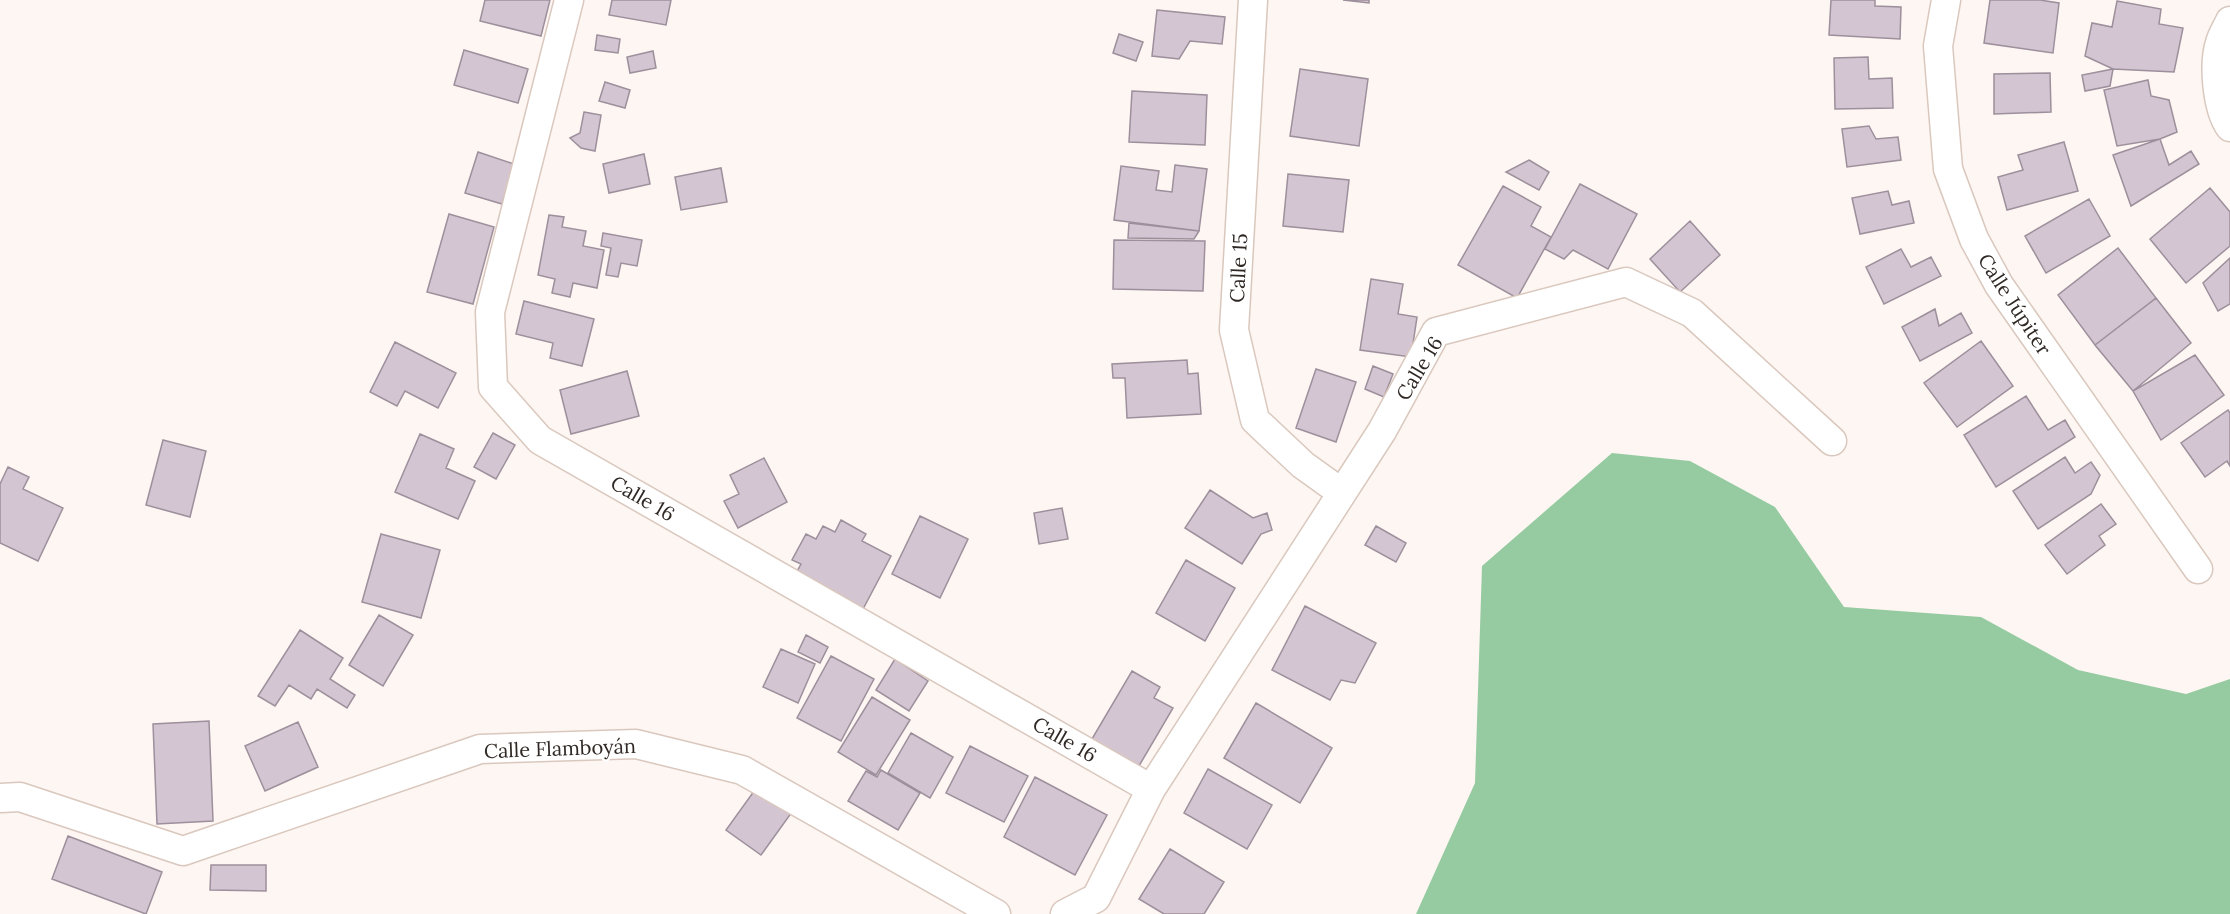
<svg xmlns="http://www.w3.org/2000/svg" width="2230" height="914" font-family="Lora,serif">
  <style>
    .forest { fill: #96cba2 }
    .building { fill: #d4c5d2; stroke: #9d8f9b; stroke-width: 1.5 }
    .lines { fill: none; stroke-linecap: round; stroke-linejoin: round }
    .minor-casing { stroke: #dac8be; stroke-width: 31 }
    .minor { stroke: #fff; stroke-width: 28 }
    .labels { text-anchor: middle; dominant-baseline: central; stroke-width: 5; stroke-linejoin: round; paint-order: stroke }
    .street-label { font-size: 20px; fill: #2f2824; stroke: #fff }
  </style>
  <rect width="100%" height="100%" fill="#fdf6f2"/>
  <path class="forest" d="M1612,453L1690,461L1775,507L1844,607L1981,617L2078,670L2186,694L2230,679V914H1416L1475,783L1482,566Z"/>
  <path class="building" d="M485,0H550L541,36L480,21Z
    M612,0H671L666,25L609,15Z
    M1343,0H1369V3Z
    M1831,0H1875V6L1901,7L1900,39L1829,35Z
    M1990,0H2040L2059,3L2053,53L1984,43Z
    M2117,1L2161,9L2159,24L2183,28L2174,72L2113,69L2085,56L2092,23L2112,27Z
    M1157,10L1225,17L1222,44L1190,41L1179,59L1152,56Z
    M1119,34L1143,42L1136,61L1113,53Z
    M597,35L620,39L618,53L595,50Z
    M464,50L528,69L518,103L454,85Z
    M653,51L656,68L630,73L627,57Z
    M1868,57L1869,79L1892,78L1893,108L1835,109L1834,58Z
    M1300,69L1368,79L1359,146L1290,136Z
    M2113,69L2110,86L2085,91L2082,75Z
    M2050,73L2051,112L1994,114V74Z
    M2148,80L2151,96L2169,100L2177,132L2160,139L2117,146L2104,90Z
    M605,82L630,90L625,108L599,101Z
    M1132,91L1207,95L1205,145L1129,142Z
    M584,112L601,115L595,151L581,148L570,138L580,133Z
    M1869,126L1876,139L1898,137L1901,160L1847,167L1842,129Z
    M2160,139L2169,165L2191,151L2199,164L2131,206L2113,155Z
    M2064,142L2078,191L2007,210L1998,177L2023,170L2018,155Z
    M478,152L514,164L502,204L465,193Z
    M644,154L650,184L609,193L603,164Z
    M1529,160L1549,172L1539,190L1506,172Z
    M1175,165L1207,169L1199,231L1114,220L1121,166L1159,171L1156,190L1172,192Z
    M721,168L727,202L681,210L675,177Z
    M1288,174L1349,180L1343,232L1283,226Z
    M1580,184L1637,214L1608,269L1573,250L1564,259L1545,249Z
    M1503,186L1541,207L1531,226L1551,237L1517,298L1458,265Z
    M2210,188L2230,212V246L2186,283L2150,239Z
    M1888,191L1892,205L1909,201L1914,223L1860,234L1852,198Z
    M2089,199L2110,236L2046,273L2025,236Z
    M449,214L494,227L473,304L427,292Z
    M549,215L564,217L562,227L586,231L583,246L604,250L597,288L573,283L570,297L552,293L555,279L538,275Z
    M1690,221L1720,255L1680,292L1650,259Z
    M1129,223L1199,231L1194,239L1128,238Z
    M603,233L642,240L637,266L621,263L618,277L606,275L611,248L601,246Z
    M1114,240L1205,241L1203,291L1113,289Z
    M2118,248L2156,298L2095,345L2058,295Z
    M1901,249L1911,267L1931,257L1941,276L1884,304L1866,267Z
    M2230,258V304L2218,311L2203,283Z
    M1371,279L1403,284L1398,314L1417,317L1411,357L1360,350Z
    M2156,298L2191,343L2133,391L2095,345Z
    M524,301L594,319L582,366L550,358L553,343L516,334Z
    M1935,309L1939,326L1961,313L1972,333L1920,361L1902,327Z
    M1981,341L2013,386L1957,427L1924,383Z
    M395,342L456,373L438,408L405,391L397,406L370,392Z
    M2195,355L2224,395L2161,440L2133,391Z
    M1187,360L1188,374L1198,373L1201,414L1127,418L1125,378H1113L1112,364Z
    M1373,366L1393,374L1384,397L1365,389Z
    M1316,369L1356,382L1336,442L1296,428Z
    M627,371L639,416L571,434L560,390Z
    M2026,396L2048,430L2065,420L2075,437L1996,487L1964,435Z
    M2228,410L2230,413V466L2227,461L2205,477L2181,443Z
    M493,433L515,445L496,479L474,467Z
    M420,434L454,449L446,468L475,481L458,519L395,492Z
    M163,440L206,451L190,517L146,505Z
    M2065,457L2075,473L2091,462L2100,475L2091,494L2038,529L2013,491Z
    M764,458L787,502L738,528L724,501L739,494L730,475Z
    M8,467L29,477L23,489L63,508L38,561L0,543V484Z
    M1210,490L1253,518L1267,513L1272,530L1261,534L1242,564L1185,528Z
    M2101,504L2116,524L2099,536L2105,545L2067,574L2045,545Z
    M1062,508L1068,539L1039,544L1034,513Z
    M920,516L968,539L940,598L892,574Z
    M841,520L866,534L862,541L891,556L862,611L795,575L801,564L792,560L806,534L816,539L823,526L835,532Z
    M1376,526L1406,543L1396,562L1365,545Z
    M381,534L440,550L421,618L362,602Z
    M1186,560L1235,588L1205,641L1156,613Z
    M1305,606L1376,643L1355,683L1341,680L1330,700L1272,670Z
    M379,615L413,635L383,686L349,665Z
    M300,630L343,658L330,679L355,695L347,708L317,689L311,699L289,685L275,706L258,696Z
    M806,635L828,647L820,663L798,652Z
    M781,649L815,664L798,703L763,687Z
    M831,656L874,679L841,741L797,718Z
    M895,659L928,681L909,711L876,690Z
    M1132,671L1160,687L1154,698L1173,708L1136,771L1089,744Z
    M872,697L910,720L876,775L838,752Z
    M1256,703L1332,748L1300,803L1224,758Z
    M209,721L213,821L157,824L153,724Z
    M298,722L318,767L265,791L245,746Z
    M911,733L953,757L930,798L888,773Z
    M970,746L1028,776L1004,822L946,793Z
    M1208,769L1272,805L1247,849L1184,813Z
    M881,770L920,793L898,830L848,801L866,771L877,777Z
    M1035,777L1107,815L1075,875L1004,837Z
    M757,787L792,812L761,855L726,830Z
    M68,836L162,872L146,914L52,879Z
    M1170,849L1224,882L1204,914H1164L1139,899Z
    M211,865H266V891L210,890Z"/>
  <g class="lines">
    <g class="minor-casing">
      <path id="minor" d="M569,0L490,312L493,387L540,440L1151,789
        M1253,0L1234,330L1255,420L1303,465L1342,493
        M1946,0L1938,46L1948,169L1974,239L1999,285L2198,569
        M2230,21C2227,28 2222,35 2220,43C2213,64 2217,109 2230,127
        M0,798L20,797L183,851L480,749L636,744L742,770L996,914
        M1065,914L1096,898L1151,789L1382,431L1436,332L1626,282L1692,313L1832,441"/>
    </g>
    <use href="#minor" class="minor"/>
  </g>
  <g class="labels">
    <g class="street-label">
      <text transform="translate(1238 268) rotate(-87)">Calle 15</text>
      <text transform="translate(2015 304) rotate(57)">Calle Júpiter</text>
      <text transform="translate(1419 368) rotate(-59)">Calle 16</text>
      <text transform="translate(643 498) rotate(30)">Calle 16</text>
      <text transform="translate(1065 739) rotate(30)">Calle 16</text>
      <text transform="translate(560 748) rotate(-2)">Calle Flamboyán</text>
    </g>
  </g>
</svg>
